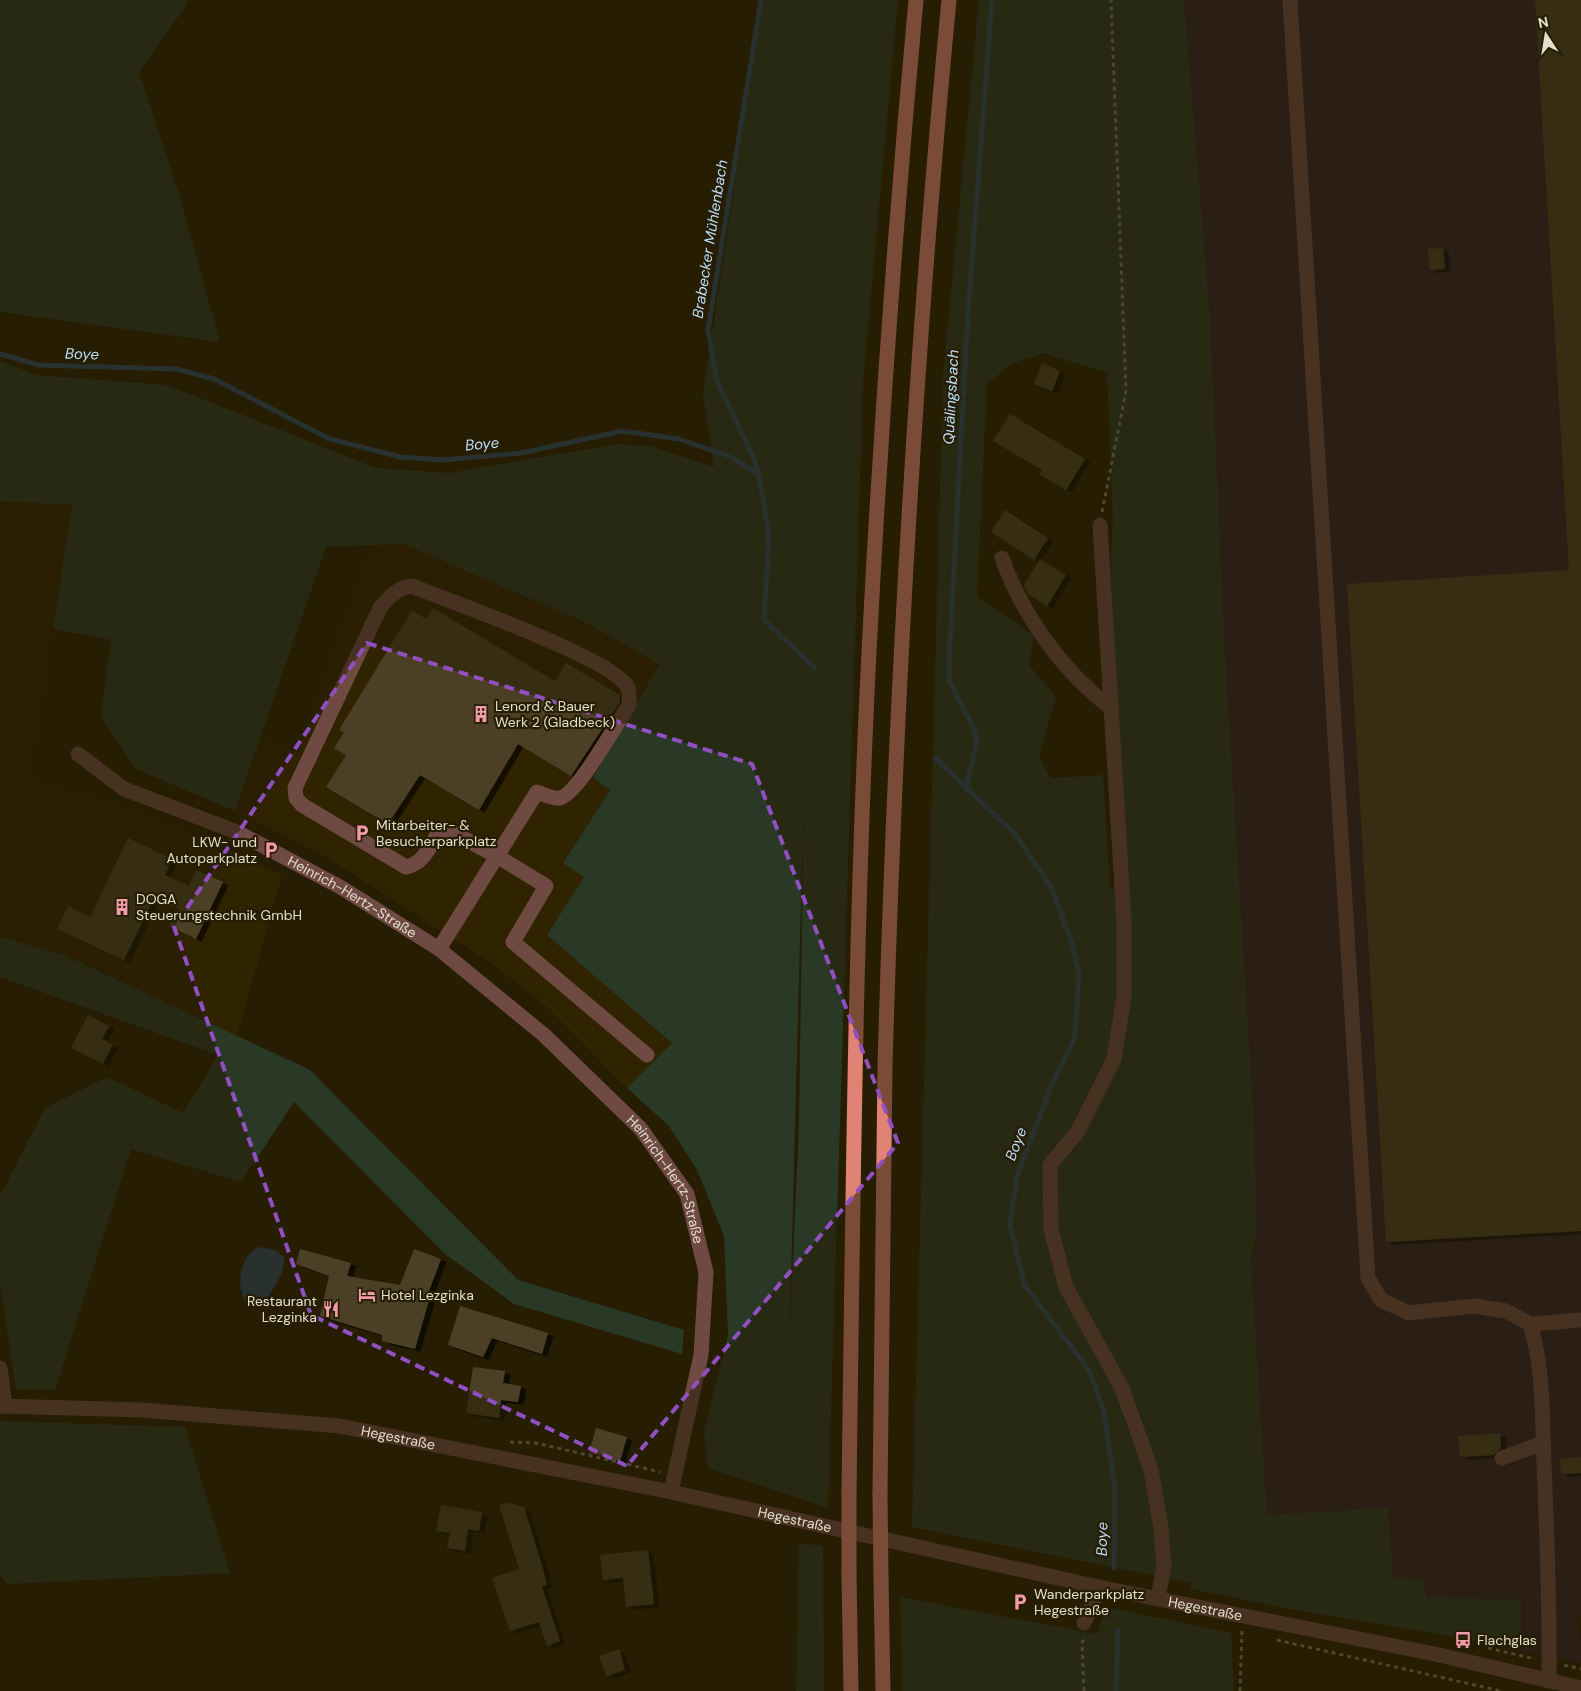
<svg xmlns="http://www.w3.org/2000/svg" width="1581" height="1691" font-family="'DM Sans',sans-serif">
  <style>
    .built { fill: #2f2300 }
    .industrial { fill: #2f202a }
    .green { fill: #293926; fill-rule: evenodd }
    .water { fill: #2a4963 }
    .lines { fill: none; stroke-linecap: round; stroke-linejoin: round }
    .stream { stroke: #2a4963; stroke-width: 5 }
    .building { fill: #4b4126; filter: url(#shadow) }
    .path { stroke: #7f7862; stroke-width: 3; stroke-dasharray: 4 4; stroke-linecap: butt }
    .minor { stroke: #6f4a43; stroke-width: 15 }
    .highway { stroke: #e18374; stroke-width: 15 }
    .highway-bridge { stroke: #e18374; stroke-width: 15 }
    .marked { fill: none; stroke: #9050c2; stroke-width: 4; stroke-dasharray: 10 6; stroke-linejoin: round }
    .labels { text-anchor: middle; dominant-baseline: central; stroke-width: 4.5; stroke-linejoin: round; paint-order: stroke }
    .poi-label { font-size: 14px; fill: #e4dece; stroke: #261d03; text-anchor: start }
    .street-label { font-size: 14px; fill: #e4dece; stroke: #261d03 }
    .water-label { font-size: 15px; font-style: italic; fill: #bddefb; stroke: #261d03 }
  </style>
  <defs>
    <filter id="shadow"><feDropShadow dx="5.5" dy="3" stdDeviation="0" flood-color="#0009"/></filter>
  </defs>
  <rect width="100%" height="100%" fill="#261d03"/>
  <path class="built" d="M0,501L72,505L29,778L122,806L200,836L282,875L237,1036L62,954L0,937Z
    M391,543L404,544L584,622L660,664L593,778L610,789L563,863L585,877L674,1041L627,1088L547,1007L491,963L321,854L235,811L260,737L298,753L366,557L376,545Z"/>
  <path class="industrial" d="M1184,0H1581V1617H1577L1581,1640V1663L1492,1646L1510,1640L1521,1599L1426,1598L1393,1577L1388,1508L1267,1515L1251,1259L1256,1244L1253,1105L1225,653L1210,316Z"/>
  <path class="green" d="M0,0H187L188,3L139,72L179,194L220,342L0,312Z
    M762,0H898L863,382L828,1508L708,1468L704,1432L728,1335L724,1236L697,1170L669,1126L627,1088L672,1043L547,935L584,877L563,863L610,790L593,778L660,664L584,622L404,544L326,547L235,811L136,769L101,718L111,640L53,629L72,505L0,501V361L36,375L167,385L376,468L450,473L617,444L650,446L714,467L703,394ZM804,788L799,1122L789,1356Z
    M979,0H1184L1210,316L1225,653L1253,1105L1257,1230L1251,1259L1267,1515L1388,1508L1393,1577L1424,1579L1426,1598L1521,1599V1634L1492,1646L1472,1640L1295,1610L1191,1589V1583L912,1527L943,376ZM1044,353L1107,373L1113,520L1111,556L1112,620L1128,889H1110L1103,775L1051,778L1039,757L1056,697L1029,665L1034,636L977,596L987,384L1011,364Z
    M0,937L62,954L310,1070L518,1280L684,1330L682,1354L514,1304L445,1254L294,1102L241,1182L131,1149L55,1390L16,1389L0,1283V1196L45,1108L107,1077L183,1113L218,1055L0,977Z
    M0,1421L185,1427L230,1573L8,1584L0,1576Z
    M799,1543L823,1546L824,1691H796Z
    M900,1597L1097,1634L1106,1607L1231,1633L1234,1691H902Z"/>
  <path class="water" d="M258,1247L275,1250L284,1257C285,1270 279,1279 273,1289C244,1338 224,1266 258,1247Z"/>
  <g class="lines">
    <path class="stream" d="M0,354L38,365L176,369L214,379L330,439L401,457L442,460L521,453L622,431L679,439L731,457L759,475L769,535L764,620L815,668
      M759,475L754,459L717,381L708,330L761,0
      M936,759L1015,834L1051,887L1072,943L1079,973L1075,1037L1052,1084L1017,1176L1010,1224L1025,1286L1089,1370L1104,1412L1115,1489L1114,1568
      M966,789L977,740L974,729L949,681V660L968,312L992,0
      M1116,1691L1118,1630"/>
  </g>
  <path class="building" d="M1535,0H1581V1231L1386,1242L1347,584L1569,570Z
    M1443,248L1445,269L1429,270L1428,249Z
    M1042,363L1060,371L1052,391L1034,384Z
    M1010,414L1085,459L1066,490L1039,474L1042,470L993,441Z
    M1005,510L1048,538L1034,560L991,532Z
    M1040,559L1066,575L1047,606L1028,594L1024,585Z
    M433,608L555,681L566,663L620,695V702L571,776L518,744L479,810L420,775L388,824L326,787L346,755L334,748L344,732L339,730L412,610L426,619Z
    M128,838L172,859L165,875L189,886L196,870L223,882L196,939L169,926L178,909L154,898L124,960L57,929L68,906L90,917Z
    M88,1015L109,1026L102,1039L113,1044L103,1064L71,1048Z
    M300,1249L351,1263L347,1276L400,1285L414,1249L441,1259L426,1299L429,1300L415,1349L382,1341V1335L320,1316L329,1276L296,1264Z
    M460,1306L548,1333L542,1354L492,1338L483,1357L448,1345Z
    M473,1367L505,1371L503,1383L521,1386L518,1402L501,1400L499,1418L466,1413Z
    M596,1428L627,1437L620,1461L589,1453Z
    M1500,1433L1501,1448L1493,1455L1460,1457L1458,1436Z
    M1581,1457V1473L1561,1474L1560,1459Z
    M509,1503L524,1507L543,1569L547,1585L542,1587L560,1641L547,1646L539,1622L510,1631L492,1578L519,1569L499,1505Z
    M441,1505L482,1512L479,1531L468,1529L465,1551L447,1548L450,1533L436,1531Z
    M648,1550L654,1604L626,1607L623,1578L603,1580L600,1555Z
    M619,1649L625,1670L606,1676L599,1656Z"/>
  <g class="lines">
    <path class="path" d="M1102,512L1126,391L1111,0
      M510,1442L536,1443L660,1472
      M1277,1640L1501,1691
      M1488,1648L1535,1659
      M1564,1665L1581,1669
      M1084,1691L1082,1643L1085,1637
      M1240,1691L1242,1629"/>
    <g class="minor">
      <path d="M1290,0L1368,1278L1381,1300L1409,1313L1474,1306L1506,1311L1530,1324C1544,1368 1542,1417 1544,1464C1547,1536 1550,1609 1549,1681"/>
      <path d="M1100,525L1124,921V996L1114,1059L1078,1131L1050,1165L1051,1229L1066,1287L1122,1388L1151,1470L1161,1528L1164,1566L1158,1598"/>
      <path d="M1002,558C1023,616 1062,671 1111,708"/>
      <path id="s1" d="M78,754L124,789L237,832L342,888L439,949L544,1035L641,1129L687,1194L706,1272L701,1355L671,1492"/>
      <path d="M439,949L537,792C543,794 553,799 559,798C576,797 618,721 629,705C629,698 630,692 627,686C609,657 451,602 412,586C397,588 389,597 380,608L295,788L296,798L302,805L406,867C424,864 431,844 440,830L444,828L497,856L546,886L513,942L647,1055"/>
      <path d="M1530,1324L1581,1320"/>
      <path d="M0,1368L5,1406"/>
      <path id="s2" d="M0,1406L142,1410L340,1426L671,1492L1103,1588L1435,1654L1581,1688"/>
      <path d="M1502,1458L1543,1443"/>
      <path d="M1084,1623L1099,1587"/>
    </g>
    <path class="highway" d="M849,1493C853,1200 855,907 871,614C882,409 897,204 916,0
      M880,1494C882,1352 882,1209 885,1066C895,710 915,354 949,0
      M849,1575L851,1691
      M881,1578L883,1691"/>
    <path class="highway-bridge" d="M880,1494L881,1578
      M849,1575V1493"/>
  </g>
  <path d="M0 0H1581V1691H0ZM367,643L752,764L898,1143L627,1466L311,1315L174,927Z" fill="#261d03" fill-opacity=".55" fill-rule="evenodd"/>
  <path class="marked" d="M367,643L752,764L898,1143L627,1466L311,1315L174,927Z"/>
  <defs>
    <g id="building-bare" transform="scale(1.35)"><path d="M-4-6H4V6H1V3H-1V6H-4ZM-2.5-4.3h1.7v1.8h-1.7ZM.8-4.3h1.7v1.8H.8ZM-2.5-1h1.7V.8h-1.7ZM.8-1h1.7V.8H.8Z" fill="#f39aaa" stroke="#261d03" stroke-width="2.5" paint-order="stroke"/></g>
    <g id="parking-bare" transform="scale(1.35)"><path d="M-3.5-5.5H1a3.5 3.5 0 0 1 0 7H-1V5.5H-3.5ZM-1-3.4V-.6H.8a1.4 1.4 0 0 0 0-2.8Z" fill="#f39aaa" stroke="#261d03" stroke-width="2.5" paint-order="stroke"/></g>
    <g id="hotel-bare" transform="scale(1.35)"><path d="M-6-4.5h1.5V1H6V5H4.5V3h-9V5H-6ZM-4 0a1.8 1.8 0 1 1 3.6 0ZM.5 0V-2.5h3Q6-2.5 6 0Z" fill="#f39aaa" stroke="#261d03" stroke-width="2.5" paint-order="stroke"/></g>
    <g id="restaurant-bare" transform="scale(1.35)"><path d="M-5-6h1v4h1v-4h1v4h1v-4h1v5L-1.5 .5V6h-2V.5L-5-1ZM5-6V6H3V1.5H1.5Q1.5-4 5-6Z" fill="#f39aaa" stroke="#261d03" stroke-width="2.5" paint-order="stroke"/></g>
    <g id="bus-bare" transform="scale(1.35)"><path d="M-5-6H5V4H4V6H2V4H-2V6H-4V4H-5ZM-3.5-4V0h7V-4ZM-3.5 1.2v1.5H-2V1.2ZM2 1.2v1.5H3.5V1.2Z" fill="#f39aaa" stroke="#261d03" stroke-width="2.5" paint-order="stroke"/></g>
  </defs>
  <g fill-rule="evenodd">
    <use href="#building-bare" x="481" y="714"/>
    <use href="#parking-bare" x="362" y="833"/>
    <use href="#parking-bare" x="271" y="850"/>
    <use href="#building-bare" x="122" y="907"/>
    <use href="#hotel-bare" x="367" y="1295"/>
    <use href="#restaurant-bare" x="331" y="1309"/>
    <use href="#parking-bare" x="1020" y="1602"/>
    <use href="#bus-bare" x="1463" y="1640"/>
  </g>
  <g class="labels">
    <g class="poi-label">
      <text x="495" y="706">Lenord &amp; Bauer<tspan x="495" dy="16">Werk 2 (Gladbeck)</tspan></text>
      <text x="376" y="825">Mitarbeiter- &amp;<tspan x="376" dy="16">Besucherparkplatz</tspan></text>
      <text x="257" y="842" text-anchor="end">LKW- und<tspan x="257" dy="16">Autoparkplatz</tspan></text>
      <text x="136" y="899">DOGA<tspan x="136" dy="16">Steuerungstechnik GmbH</tspan></text>
      <text x="381" y="1295">Hotel Lezginka</text>
      <text x="317" y="1301" text-anchor="end">Restaurant<tspan x="317" dy="16">Lezginka</tspan></text>
      <text x="1034" y="1594">Wanderparkplatz<tspan x="1034" dy="16">Hegestraße</tspan></text>
      <text x="1477" y="1640">Flachglas</text>
    </g>
    <g class="street-label">
      <text stroke="none"><textPath href="#s1" startOffset="311">Heinrich-Hertz-Straße</textPath></text>
      <text stroke="none"><textPath href="#s1" startOffset="740">Heinrich-Hertz-Straße</textPath></text>
      <text stroke="none"><textPath href="#s2" startOffset="400">Hegestraße</textPath></text>
      <text stroke="none"><textPath href="#s2" startOffset="805">Hegestraße</textPath></text>
      <text stroke="none"><textPath href="#s2" startOffset="1225">Hegestraße</textPath></text>
    </g>
    <g class="water-label">
      <text transform="translate(710 239) rotate(-81)">Brabecker Mühlenbach</text>
      <text transform="translate(82 354) rotate(2)">Boye</text>
      <text transform="translate(951 397) rotate(-87)">Quälingsbach</text>
      <text transform="translate(482 444) rotate(-5)">Boye</text>
      <text transform="translate(1016 1144) rotate(-69)">Boye</text>
      <text transform="translate(1102 1539) rotate(-89)">Boye</text>
    </g>
  </g>
  <g transform="translate(1546 35) rotate(348)" stroke="#261d03" stroke-width="4" paint-order="stroke">
  <path d="M0-4L9 19L0 12L-9 19Z" fill="#e4dece"/>
  <text y="-8" font-size="14" font-weight="bold" text-anchor="middle" fill="#e4dece">N</text>
  </g>
</svg>
